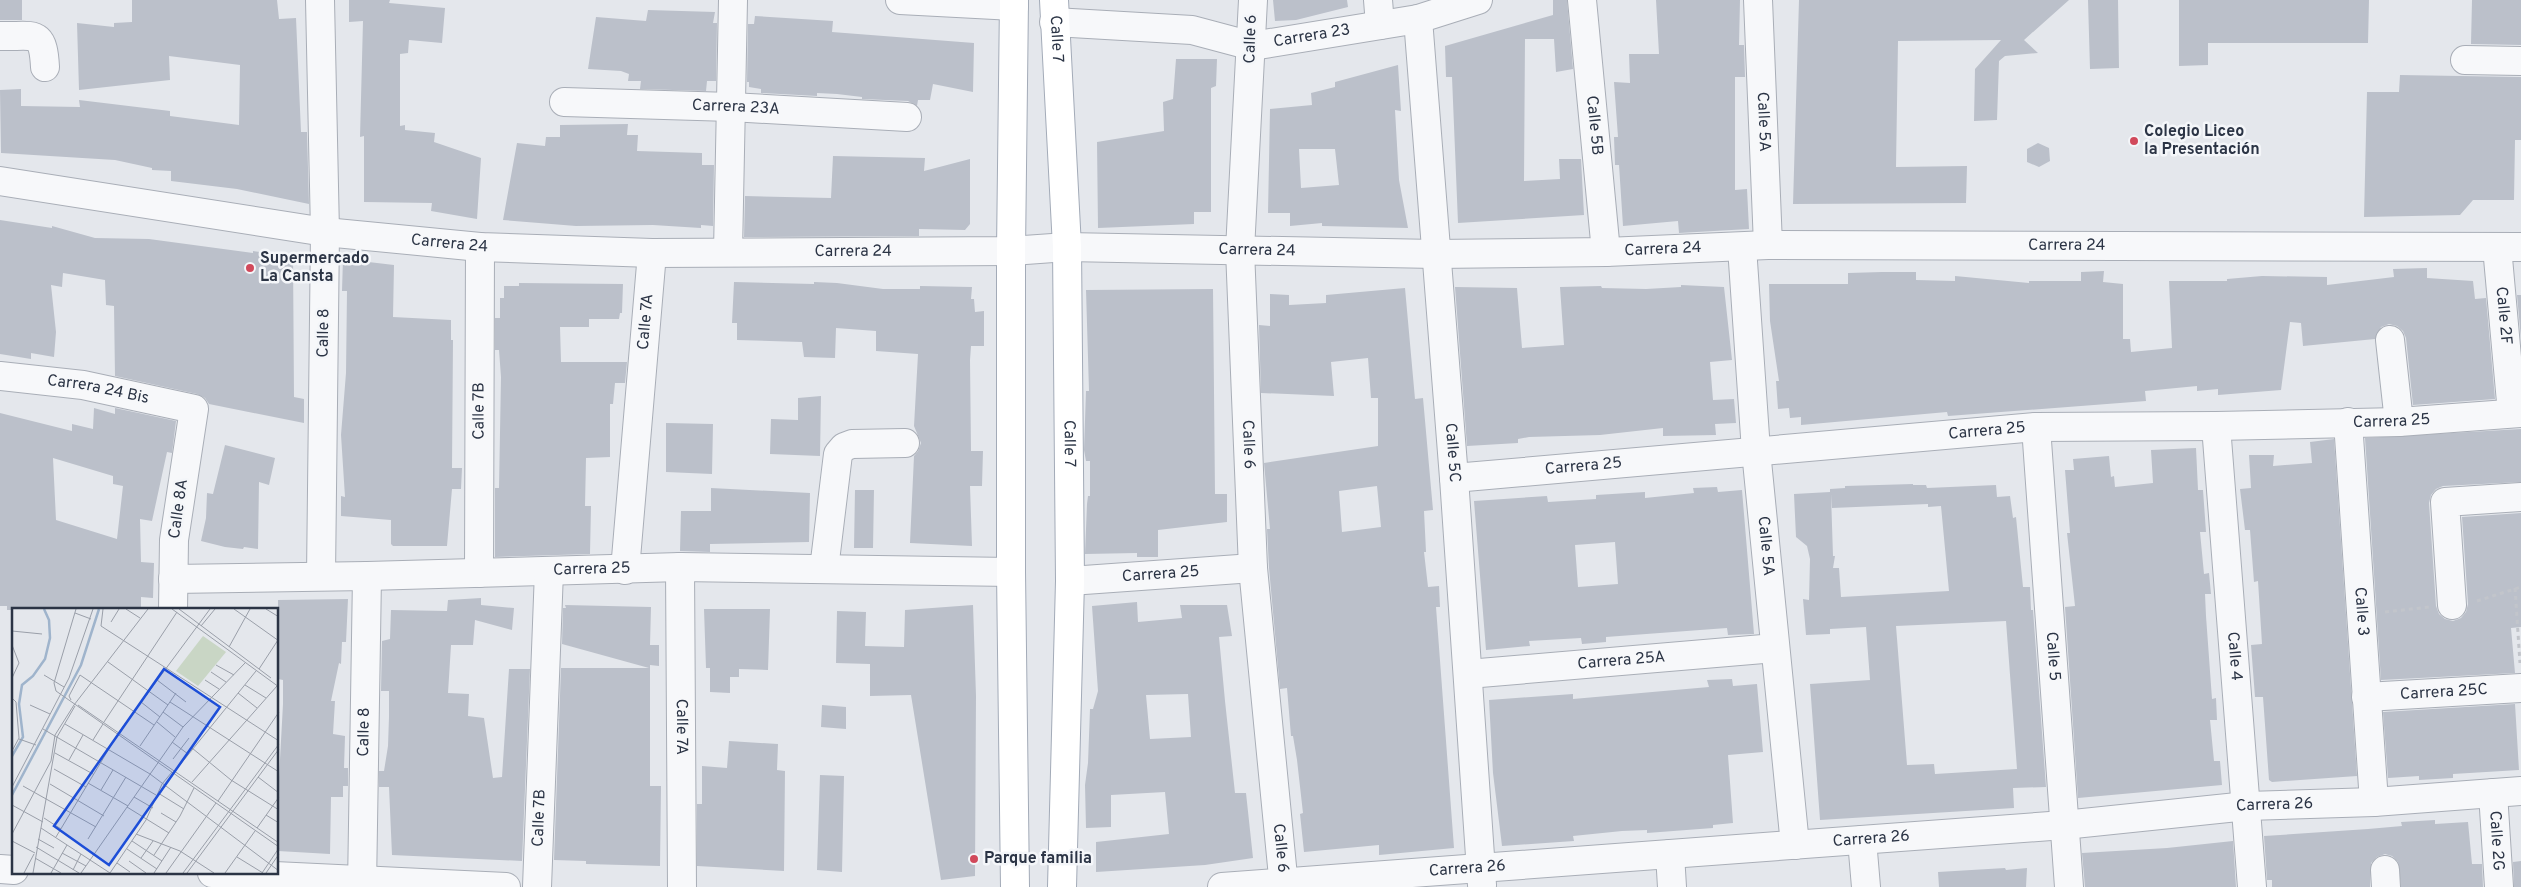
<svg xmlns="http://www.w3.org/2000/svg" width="2521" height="887" font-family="Overpass,sans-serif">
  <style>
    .building { fill: #bbc0ca; fill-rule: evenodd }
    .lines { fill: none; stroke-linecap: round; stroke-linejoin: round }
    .minor-casing { stroke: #a9aeb7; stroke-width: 30 }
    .major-casing { stroke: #a3abb8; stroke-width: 30 }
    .path { stroke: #c2c5cb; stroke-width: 3; stroke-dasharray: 4 4; stroke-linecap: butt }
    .minor { stroke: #f7f8fa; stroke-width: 28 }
    .major { stroke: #fff; stroke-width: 28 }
    .poi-dot { fill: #d1495b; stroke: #f4f6f9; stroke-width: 2 }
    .labels { text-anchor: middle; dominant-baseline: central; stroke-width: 5; stroke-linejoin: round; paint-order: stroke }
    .street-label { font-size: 16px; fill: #2b3445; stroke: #f4f6f9 }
    .poi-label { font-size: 16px; font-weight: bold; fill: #2b3445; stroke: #f4f6f9; text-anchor: start }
    .inset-river { fill: none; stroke: #9fb4cc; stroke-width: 2.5 }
    .inset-road { fill: none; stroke: #9a9fa9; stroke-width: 1 }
    .view { fill: #1d4ed8; fill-opacity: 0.15; stroke: #1d4ed8; stroke-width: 2.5 }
    .inset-edge { fill: none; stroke: #2b3445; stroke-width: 2.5 }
  </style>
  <rect width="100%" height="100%" fill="#e4e7ec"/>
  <path class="building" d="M0,0H22V20H0Z
    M132,0H277L279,19L296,18L301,132H307L309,204L237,189L171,181V171L152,170V168L115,160L1,153L0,90L21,89V106L80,107L79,100L170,111V116L239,125L240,65L169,56L170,80L79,90L77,23L114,27V23L132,22Z
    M349,0H390L389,3L445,8L442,43L409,40L408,53L400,54V126L405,125V130L435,133L434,142L481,158L477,219L431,211L432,203L364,202V136L360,137L363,21L349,22Z
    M1273,0H1347L1348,7L1296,20L1275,21Z
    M1553,0H1567L1573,69L1556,72L1554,39H1525L1524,181L1560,179L1559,159H1581L1584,215L1458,223L1452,77H1446L1445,46L1553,15Z
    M1656,0H1740L1739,45H1744L1745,77H1735V190L1747,189L1749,229L1679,233L1678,221L1623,226L1619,165H1615L1614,137H1618L1614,82L1630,83L1629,54H1659Z
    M1799,0H2069L2024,40L2038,53L2005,56L1999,61L1997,120L1974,121L1975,69L2001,40L1898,41L1896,167L1967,166L1966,203L1793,204Z
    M2088,0H2118L2119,68L2090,69Z
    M2179,0H2369L2368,43H2208V65L2179,66Z
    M2472,0H2521V45L2471,44Z
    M648,10L715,12L713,23H717L716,81H707L706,91L640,89L641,81H628L629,74L621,71L588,69L596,17L646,21Z
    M755,16L833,21L832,32L974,43L973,92L933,84L930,100H918L917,106L908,101L862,99V97L837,94L817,93V96L761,93V89L749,87V82H747L748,24H754Z
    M1176,59H1217L1216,86L1211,88V212H1194V224L1098,228L1097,142L1164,131L1163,102L1173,99Z
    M1398,65L1401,111L1395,110L1399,180L1408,228L1322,226V223L1290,226V213H1268L1270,109L1312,105L1311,93L1335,87V82ZM1299,149H1335L1339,185L1301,188Z
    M2400,75L2521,77V140H2515L2514,200H2473L2460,215L2364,217L2367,92H2399Z
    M628,124L627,135H638L637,151L702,153V165H714L713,226L701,225V228L653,225L576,226L503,220L517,143L545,146L546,137H560V125Z
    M2038,143L2049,148L2050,161L2039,167L2027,162V149Z
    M833,156L925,158L924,171L970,159V224L965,230L919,229V236L744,237L745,196L831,198Z
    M0,220L52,228V226L95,238L149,239L253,253V251L293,256L294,397L304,399V423L209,404L205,398L197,394L115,376L114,306L106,305L105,280L63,273L62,287L51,285L56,332L54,357L31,353V359L0,354Z
    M343,259L394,265L393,317L451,320V340H453L452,468H462L461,489H452L447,546H393L391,544V520L341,516V496L345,497L341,435L346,373L347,291H342Z
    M2427,268V278L2473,281L2475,299L2486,298L2495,399L2413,405L2406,338L2403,331L2397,326L2389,324L2381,327L2375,339L2303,346L2301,323L2290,322L2281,390L2218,395V389L2197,391V386L2145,391L2146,401L1948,416L1947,412L1801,425V417L1790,418L1789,408L1778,409L1776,381H1779L1770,321L1769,284H1848V273L1882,272H1916V280L1955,281V276L2029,283V281H2081V272L2104,271L2103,282L2123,284V339H2130L2131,352L2172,348L2169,281H2227V279L2262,276L2327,277V285L2394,277L2393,269Z
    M734,282L814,284V282L837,283L883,289H920V286L972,287L971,299H974L975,312L984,311V346H971L970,360L971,451H983L982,486H970L972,546L910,543L914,456L918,451L921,443L914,426L918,354L876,351V331L836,328L835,358L804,357L802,342L737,340V323H732Z
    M519,283L623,284L622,313H620L619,319H589V327H560L561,362H627L625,383H615L613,404H610V457L586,458L585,506H591L590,554L495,557V488H499L501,377L499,350H495V318H500V298H504V286H519Z
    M1681,285L1724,287L1732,360L1710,362L1713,400L1734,399L1736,423L1715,424L1716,435L1663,436V428L1600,435L1529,437L1518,439V443L1467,446L1455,287L1517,288L1522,348L1564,345L1560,287L1601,286L1602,288L1646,289L1681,287Z
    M1405,288L1415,399L1423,398L1431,488L1433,510L1424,511L1426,552H1424L1428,587L1439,586L1440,607H1436L1454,848L1379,855V845L1304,852L1300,814L1303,813L1297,760L1293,736H1291L1287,688L1280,689L1269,568L1267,529H1270L1264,463L1378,446V398H1371L1368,358L1331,362L1334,396L1261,393L1259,325L1270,326V294L1289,295V305L1326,303V295ZM1377,486L1381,527L1342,532L1339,491Z
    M1213,289L1215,494H1227V522L1158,530V557H1137V553L1085,554L1087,504L1088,496H1090V461H1086L1084,450L1086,391H1089L1086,290Z
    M2517,295H2521V339Z
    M821,396L820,456L770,454L771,419L798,420V398Z
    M94,408L115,414V408L176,421L172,453L167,452L152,521L140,519L141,562L154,563L153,598L141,597V610H7V606H0V413L72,431V424L93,429ZM53,458L113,476V484L123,486L117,539L56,520Z
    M666,423L713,424L712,474L666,472Z
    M2521,429V482L2443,486L2436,489L2431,495L2429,503L2436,606L2439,614L2445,619L2453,621L2461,618L2466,612L2468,604L2462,517L2521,513V627L2511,628L2515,673L2381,680L2365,438Z
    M2334,439L2357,776L2272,782L2269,780L2263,697H2255L2251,645L2262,644L2258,581L2254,582L2250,530H2245L2240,489L2251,488L2249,455H2274L2273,466L2312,463L2310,442Z
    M225,445L275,458L269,485L259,482L258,549L244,547L243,549L225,547L201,541L206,518L207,493L213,494Z
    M2196,448L2198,490H2203L2206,532H2200L2204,574L2209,573L2211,594H2205L2206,616L2212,699L2216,698L2217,720H2210L2214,761H2220L2222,785L2078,798L2065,607L2075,606L2067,533H2070L2065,470H2074L2073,459L2109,456L2111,477L2114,476L2115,487L2153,483L2151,450Z
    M1913,484V485H1926L1927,488L1996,485L1997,497L2010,496L2013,518L2016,517L2023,587H2030L2031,610H2033L2046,787L2013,788L2014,808L1820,820L1810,684L1870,680L1866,627L1830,629V634L1806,635L1803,599L1809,600L1810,559L1807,546L1796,537L1794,494L1830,492V489L1845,488V486ZM1831,494L1832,508L1928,504V507L1941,506L1949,591L1841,597L1839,568H1833L1835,556H1833ZM2006,621L2017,769L1935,774L1934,764L1907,765L1896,626Z
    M1717,487L1718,492L1742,490L1754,634L1728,635L1727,628L1606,637V642L1582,644L1581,638L1529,641L1530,646L1486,650L1474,501L1547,496L1548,502L1596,499V495L1645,492V498L1694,493L1693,488ZM1615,542L1618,584L1578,587L1575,545Z
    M711,488L810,493L809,542L710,544V552L680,551L681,511H711Z
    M855,490H874L873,548H854Z
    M481,598V605L514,608L512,630L475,620L473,645H451L448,693L469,694L468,716L484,718L493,778L502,777L509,669H530L522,861L392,855L389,787H379V771H384L388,746L389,717V691H381L382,641L390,639L391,610L447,611L448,600Z
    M348,599L346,642H342L341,664L339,663L331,701H335L333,734L345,736L344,768H348V786H343V797H331L330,854L278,851V796L283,704V680L278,679V600Z
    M1137,602L1138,622L1182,618L1180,605H1227L1232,636L1219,637L1225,701L1235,793H1246L1253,858L1205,865L1096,872V842L1169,834L1165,792L1111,795V827L1086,828L1085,785L1088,763L1090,709H1093L1098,691L1092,606ZM1188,694L1191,737L1150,739L1146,695Z
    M565,605L651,607L650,645H659V666L650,665V786H661L660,866L586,864V861L554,860L561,668H649L562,644L563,608H566Z
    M973,605L976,696L975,876L941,880L911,695L870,696V664L836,663L837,611L866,612L865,646L904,647L905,610Z
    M704,609H770L768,670L739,669V677H730V693L710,692V668H706Z
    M1732,679L1733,686L1757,684L1763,752L1728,755L1733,823L1713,825V828L1647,833V830L1622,831L1573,836L1574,841L1502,846L1493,773L1489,700L1573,694V699L1709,687L1707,680Z
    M2515,704L2519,770L2453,774V778L2419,780V776L2388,778L2383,712Z
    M822,705L846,707V729L821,727Z
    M729,741L778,744L777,770L785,771L784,871L697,866V804H702V766L727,768Z
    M820,775L844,776L842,872L817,870Z
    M2435,820V824L2468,822L2472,864H2482L2483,887H2401L2398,862L2392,856L2385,854L2377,857L2371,863L2370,887H2272V880H2267L2264,836L2368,829L2402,826L2401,822Z
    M2233,841L2236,887H2085L2082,853L2167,848Z
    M2521,861V887H2514L2513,862Z
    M2005,868L2006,870L2027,868L2026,887H1939L1938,872Z"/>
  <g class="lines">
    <g class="minor-casing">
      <g id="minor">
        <path d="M320,0L325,232L321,576"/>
        <path d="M900,0L1014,6"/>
        <path id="s1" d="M1253,0L1240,250L1253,568L1284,887"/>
        <path d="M1378,0L1380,25"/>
        <path id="s2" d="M1582,0L1606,252"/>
        <path id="s3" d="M1758,0L1768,245"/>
        <path id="s4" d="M1418,19L1454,478L1482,885"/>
        <path id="s5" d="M1054,22L1192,30L1252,46L1418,19L1478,0"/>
        <path d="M0,36C34,37 43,28 45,67"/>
        <path d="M2465,60L2521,61"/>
        <path id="s6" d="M564,102L731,107L907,117"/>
        <path id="s7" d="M0,181L325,232L480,247L652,253L1011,251L1067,247L1435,254L1606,252L1768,245L2521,247"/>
        <path id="s8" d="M1742,247L1756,451L1795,845"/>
        <path id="s9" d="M2497,247L2512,413"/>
        <path d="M728,252L733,0"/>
        <path d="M2390,340L2399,422"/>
        <path id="s10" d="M0,376L83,385L194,409L174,540L173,610"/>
        <path id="s11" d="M2348,422L2374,802"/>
        <path id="s12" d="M2216,426L2252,887"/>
        <path id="s13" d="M2036,427L2069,887"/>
        <path id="s14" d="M1454,478L2036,427L2216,426L2399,422L2521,413"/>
        <path id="s15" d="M680,567L682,887"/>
        <path d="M824,569L838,454L844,447L852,444L905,443"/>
        <path id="s16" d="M625,570L652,253"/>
        <path id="s17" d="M479,573L480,247"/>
        <path id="s18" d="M173,579L367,576L680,567L1011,572"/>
        <path id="s19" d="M1070,581L1253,568"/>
        <path d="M2452,605L2445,502L2521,497"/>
        <path id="s20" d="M1468,674L1775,648"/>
        <path id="s21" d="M2366,697L2521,688"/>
        <path id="s22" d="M2493,793L2499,887"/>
        <path d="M1862,840L1866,887"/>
        <path d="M1670,854L1672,887"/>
        <path d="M0,869L14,870"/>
        <path d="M2385,870L2386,887"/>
        <path d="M212,873L506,887"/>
        <path id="s23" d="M362,887L367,576"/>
        <path id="s24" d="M537,887L549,571"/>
        <path id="s25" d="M1222,887L2064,825L2247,806L2374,802L2521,791"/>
      </g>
    </g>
    <g class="major-casing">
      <g id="major">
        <path d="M1014,0L1011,251V572L1015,887"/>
        <path id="s26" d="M1054,0L1067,247L1070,581L1062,887"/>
      </g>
    </g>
    <path class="path" d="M2515,588L2520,663
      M2477,601L2521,587
      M2385,612L2429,607"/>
    <use href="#minor" class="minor"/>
    <use href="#major" class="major"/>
  </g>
  <g class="poi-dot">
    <circle cx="2134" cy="141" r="5"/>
    <circle cx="250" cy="268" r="5"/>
    <circle cx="974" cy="859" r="5"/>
  </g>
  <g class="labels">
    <g class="street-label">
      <text stroke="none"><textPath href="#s5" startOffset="261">Carrera 23</textPath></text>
      <text stroke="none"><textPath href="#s26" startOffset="39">Calle 7</textPath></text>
      <text transform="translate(1251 39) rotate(-88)">Calle 6</text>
      <text stroke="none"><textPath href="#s6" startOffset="172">Carrera 23A</textPath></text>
      <text stroke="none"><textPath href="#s3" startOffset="122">Calle 5A</textPath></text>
      <text stroke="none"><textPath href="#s2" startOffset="126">Calle 5B</textPath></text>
      <text stroke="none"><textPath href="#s7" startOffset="454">Carrera 24</textPath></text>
      <text stroke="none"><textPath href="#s7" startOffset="2072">Carrera 24</textPath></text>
      <text stroke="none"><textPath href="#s7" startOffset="1668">Carrera 24</textPath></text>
      <text stroke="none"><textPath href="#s7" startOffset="1262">Carrera 24</textPath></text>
      <text stroke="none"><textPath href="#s7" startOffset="858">Carrera 24</textPath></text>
      <text stroke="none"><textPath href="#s9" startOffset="69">Calle 2F</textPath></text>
      <text stroke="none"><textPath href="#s16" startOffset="249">Calle 7A</textPath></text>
      <text transform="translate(324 333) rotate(-89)">Calle 8</text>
      <text stroke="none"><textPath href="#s10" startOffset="99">Carrera 24 Bis</textPath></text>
      <text stroke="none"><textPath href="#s17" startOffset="162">Calle 7B</textPath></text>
      <text stroke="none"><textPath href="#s14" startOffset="940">Carrera 25</textPath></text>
      <text stroke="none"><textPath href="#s14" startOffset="535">Carrera 25</textPath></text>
      <text stroke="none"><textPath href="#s26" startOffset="444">Calle 7</textPath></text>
      <text stroke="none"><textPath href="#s1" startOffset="445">Calle 6</textPath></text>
      <text stroke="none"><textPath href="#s4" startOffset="435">Calle 5C</textPath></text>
      <text stroke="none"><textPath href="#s14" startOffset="130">Carrera 25</textPath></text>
      <text transform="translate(179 509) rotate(-82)">Calle 8A</text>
      <text stroke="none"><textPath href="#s8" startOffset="300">Calle 5A</textPath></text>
      <text stroke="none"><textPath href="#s18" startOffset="419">Carrera 25</textPath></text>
      <text stroke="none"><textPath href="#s19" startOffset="91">Carrera 25</textPath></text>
      <text stroke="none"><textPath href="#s11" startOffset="190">Calle 3</textPath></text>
      <text stroke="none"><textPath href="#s13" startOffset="230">Calle 5</textPath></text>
      <text stroke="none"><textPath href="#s12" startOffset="231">Calle 4</textPath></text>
      <text stroke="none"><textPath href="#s20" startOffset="154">Carrera 25A</textPath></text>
      <text stroke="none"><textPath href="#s21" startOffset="78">Carrera 25C</textPath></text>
      <text stroke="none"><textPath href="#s15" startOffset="160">Calle 7A</textPath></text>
      <text stroke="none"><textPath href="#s23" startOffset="155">Calle 8</textPath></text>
      <text stroke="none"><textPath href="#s25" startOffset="1056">Carrera 26</textPath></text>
      <text stroke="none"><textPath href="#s24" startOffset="69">Calle 7B</textPath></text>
      <text stroke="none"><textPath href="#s25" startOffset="651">Carrera 26</textPath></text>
      <text stroke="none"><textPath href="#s22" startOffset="48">Calle 2G</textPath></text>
      <text stroke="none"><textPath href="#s1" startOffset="850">Calle 6</textPath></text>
      <text stroke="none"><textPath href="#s25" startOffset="246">Carrera 26</textPath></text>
    </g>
    <g class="poi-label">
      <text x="2144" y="132">Colegio Liceo<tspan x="2144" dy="18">la Presentación</tspan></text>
      <text x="260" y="259">Supermercado<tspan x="260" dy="18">La Cansta</tspan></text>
      <text x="984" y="859">Parque familia</text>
    </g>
  </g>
  <g transform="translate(12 608)">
    <rect width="266" height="266" fill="#e4e7ec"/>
    <path d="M191,28L214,44L186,78L164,63Z" fill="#c9d6c5"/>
    <path class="inset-river" d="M0,148L11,129L7,96L10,77L21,68L33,51L38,30L37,12L32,1M0,187L69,57L87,1"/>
    <path class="inset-road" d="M64,1L42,75L44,83L267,239M91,1L89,18L267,133M114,1L128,10M160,1L267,79M167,1L259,70M222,1L267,33M254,1L267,9M63,5L79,11M99,14L107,1M189,18L203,1M0,23L30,26M0,37L7,55L0,70M217,39L238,1M96,54L156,97M204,57L222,67M247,61L266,32M199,64L214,74M32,67L52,79M145,72L174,94M193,72L207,81M233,77L254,90M226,85L245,100M0,90L4,94L7,130L0,143M59,92L57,88L68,67L142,117M129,94L148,109M158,94L267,164M18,97L38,106M62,97L136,1M66,97L267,235M151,104L171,119M92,114L165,4M145,114L163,129M53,116L138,166L267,263M31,121L144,187M7,131L24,137M81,132L91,116M160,134L176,146M128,138L164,85M180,140L219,172L267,202M43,145L81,166M161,151L177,130M57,152L71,127M42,161L74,179M163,163L244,63M246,169L267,185M180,174L265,78M76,175L116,198M38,176L92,208M11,178L84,219M0,179L57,70L81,1M89,182L101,162M146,185L172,201M122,189L141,200M206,193L267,104M0,197L31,214M115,199L157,225M149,205L164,214M254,207L267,215M32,210L49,221M29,220L98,265M245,220L267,189M0,226L39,153L43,127L62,97M124,226L168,243L202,265M44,229L107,124L198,1M26,231L42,240M76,231L114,169M0,233L23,245M120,233L150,253M24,239L67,265M115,241L145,261M50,245L74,258M142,247L168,208L182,180M225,249L251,265M23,250L49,265M129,250L141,233M117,253L134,265M105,255L118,264M61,262L69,246M12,265L22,246M21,265L45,129L63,98M39,265L55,237M69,265L171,119L233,55M98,265L134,212L150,176L160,164M142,265L159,239M154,265L204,195M171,265L267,136M175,265L267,141M213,265L243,223M250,265L267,240M254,265L267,246"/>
    <path class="view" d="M152,61L208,99L97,257L42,218Z"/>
    <rect width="266" height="266" class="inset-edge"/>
  </g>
</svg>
